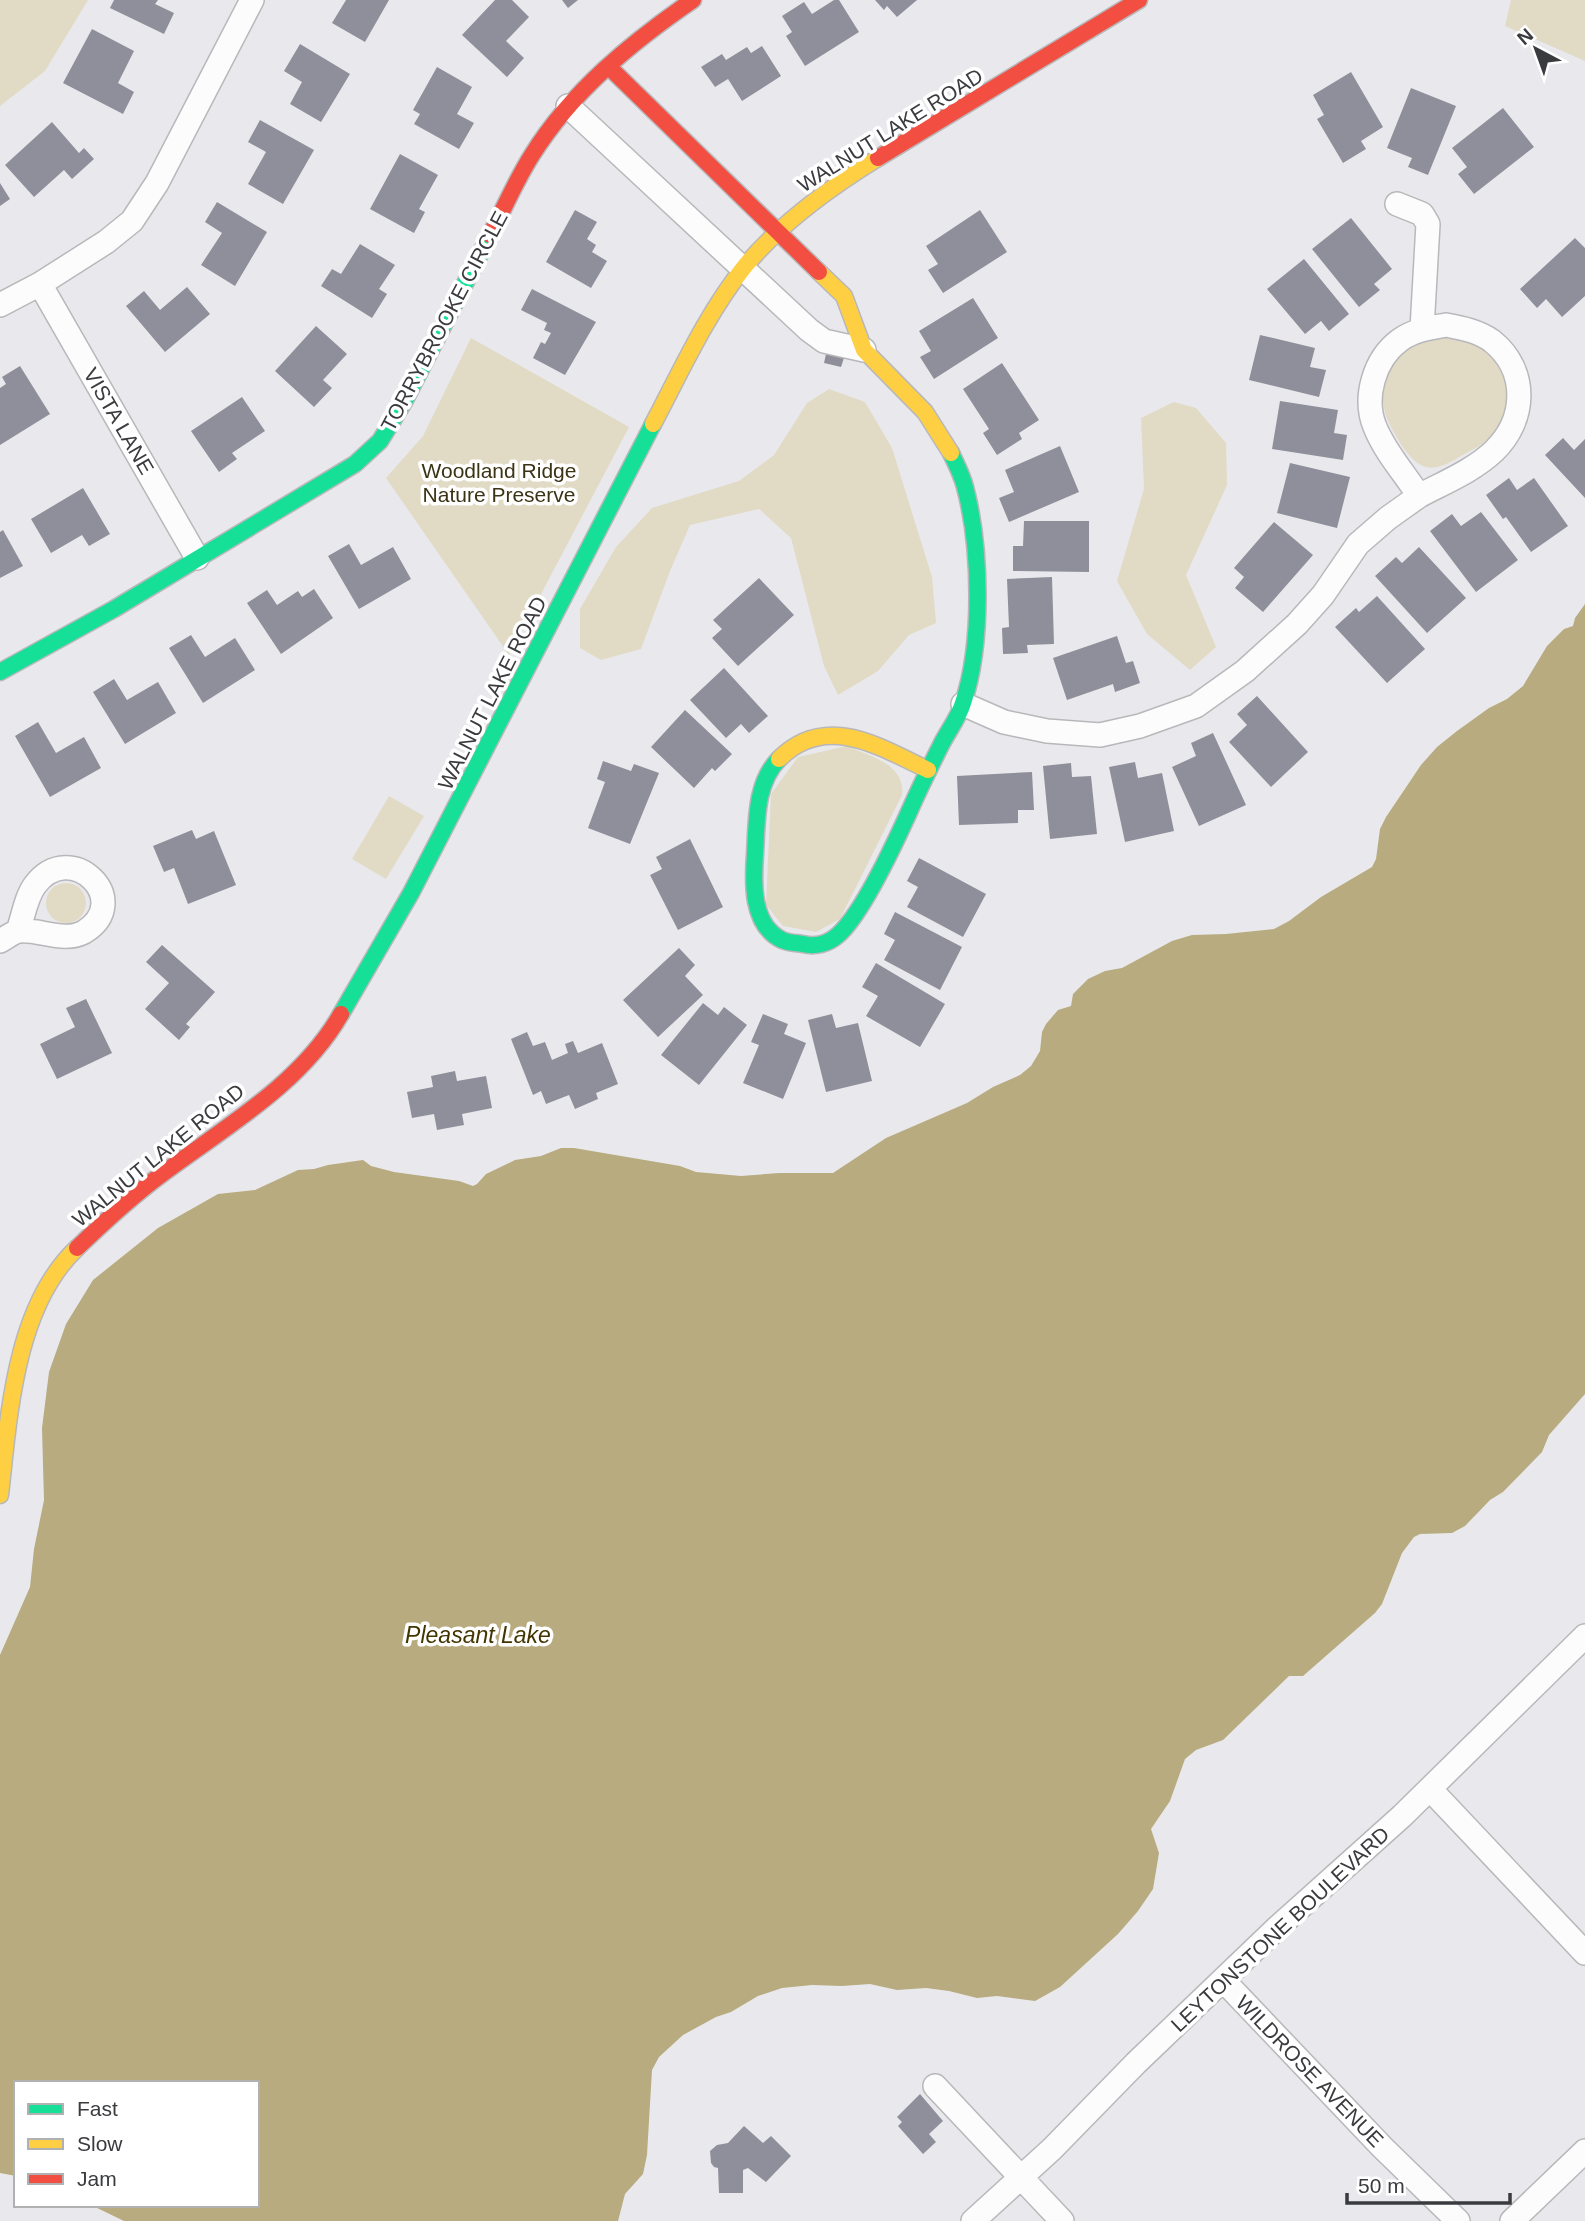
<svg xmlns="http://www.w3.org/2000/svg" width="1585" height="2221" font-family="Helvetica,sans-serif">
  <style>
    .green { fill: #e1dac5 }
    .water { fill: #b7ab7f }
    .building { fill: #8e8f9a }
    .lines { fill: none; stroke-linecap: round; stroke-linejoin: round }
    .street-casing { stroke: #b8b8bb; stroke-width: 26 }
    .fast-casing { stroke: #b8b8bb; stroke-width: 19 }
    .slow-casing { stroke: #b8b8bb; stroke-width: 19 }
    .jam-casing { stroke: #b8b8bb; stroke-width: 19 }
    .street { stroke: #fcfcfc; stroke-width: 23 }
    .fast { stroke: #16e098; stroke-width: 16 }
    .slow { stroke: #ffcf43; stroke-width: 16 }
    .jam { stroke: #f24e42; stroke-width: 16 }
    .labels { text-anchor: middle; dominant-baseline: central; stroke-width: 7; stroke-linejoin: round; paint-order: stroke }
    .street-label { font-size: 21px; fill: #3a3b3e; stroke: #fff }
    .park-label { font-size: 21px; fill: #3b3315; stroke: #fff }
    .water-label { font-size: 23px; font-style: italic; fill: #423500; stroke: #fff }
  </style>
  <rect width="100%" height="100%" fill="#e9e9ed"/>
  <path class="green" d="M0,0H88L45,71L0,106Z
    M1511,0H1585V61L1505,26Z
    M1452,333C1463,338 1477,341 1486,348C1511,366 1513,407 1496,431C1487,443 1474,449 1461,456C1451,462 1438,470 1426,467C1410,463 1396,437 1389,423C1376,397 1383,359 1410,343C1421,336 1439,336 1452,333Z
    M471,338L629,427L509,655L386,478L423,436Z
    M829,389L865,402L892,448L932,577L936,623L909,635L878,671L838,695L824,666L791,538L759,509L690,525L670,571L641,649L601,660L580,648V609L616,547L652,508L739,481L774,455L807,403Z
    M1174,402L1196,408L1226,443L1227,485L1186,575L1216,647L1190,670L1147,634L1117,581L1144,489L1141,418Z
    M847,746C869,756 906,764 902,795L840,919L816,932L783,926L766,905L771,794L798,757Z
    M389,796L424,816L386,879L352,859Z
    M46 903a20 20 0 1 1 40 0a20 20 0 1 1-40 0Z"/>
  <path class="water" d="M1585,604V1394L1549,1435L1542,1452L1503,1492L1490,1500L1465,1526L1452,1533L1420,1534L1414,1537L1402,1553L1382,1604L1375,1613L1303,1676H1289L1223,1740L1196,1750L1185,1759L1170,1801L1151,1829L1159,1853L1153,1889L1138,1911L1118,1934L1060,1987L1035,2001L997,1996L977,1998L949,1991L926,1988L897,1990L870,1984L842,1986L812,1985L782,1988L758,1996L731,2012L716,2017L683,2035L659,2057L652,2070L647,2155L643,2174L625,2194L618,2221H124L91,2205H257V2083H16V2176L0,2173V1655L30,1587L34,1549L44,1500L42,1428L49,1372L66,1324L93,1280L158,1228L218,1194L255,1190L298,1170L314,1169L328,1165L363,1160L371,1166L394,1172L459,1181L473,1186L477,1184L486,1174L515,1160L541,1156L561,1148H574L680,1166L696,1172L741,1176L779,1173H833L886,1138L967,1103L993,1087L1020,1075L1031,1066L1040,1051L1042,1032L1046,1024L1058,1010L1071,1006L1073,994L1088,979L1105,971L1122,968L1172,941L1192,935L1226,934L1274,929L1289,921L1321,897L1372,867L1376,859L1380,829L1386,817L1421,765L1437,747L1457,731L1489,708L1507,699L1523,686L1547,646L1564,629L1573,626L1575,618Z"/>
  <path class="building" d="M114,0H158L155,4L174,13L164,34L110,8Z
    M346,0H389L365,42L332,23Z
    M495,0H512L529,17L506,41L524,58L507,77L462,35Z
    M562,0H578L568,8Z
    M834,0H839L859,32L805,66L786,36L792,32L782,16L804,2L812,14Z
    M875,0H917L897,17L887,6L884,10Z
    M92,29L134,51L118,83L134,92L123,114L63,83Z
    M300,44L350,74L321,122L290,104L302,82L284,71Z
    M762,46L781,76L742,101L728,79L715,87L701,67L722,54L726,60L747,47L751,53Z
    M437,67L472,87L457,114L474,123L459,149L414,124L420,114L413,110Z
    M1351,72L1383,127L1361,141L1366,149L1343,163L1317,119L1324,115L1313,95Z
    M1411,88L1456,106L1428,175L1408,167L1412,158L1387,148Z
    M1503,108L1534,147L1474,194L1458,174L1467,167L1452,148Z
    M260,120L314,150L283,204L248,184L266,152L248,142Z
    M52,122L79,153L84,148L94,159L72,179L64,170L34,197L5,165Z
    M400,154L438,175L419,209L425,212L414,233L370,209Z
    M0,183L10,199L0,206Z
    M217,202L267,232L235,286L201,265L222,233L205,222Z
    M575,210L597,222L587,239L596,245L592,252L607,261L591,288L546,262Z
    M980,210L1007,252L943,293L928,270L938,264L926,246Z
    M1351,218L1392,269L1374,284L1380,290L1359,307L1312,249Z
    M1575,238L1585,248V296L1562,317L1546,299L1537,308L1520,289Z
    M360,244L395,265L379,289L387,294L372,318L321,286L332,269L341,274Z
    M1304,259L1349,314L1329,331L1321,321L1305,334L1267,289Z
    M187,287L210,314L165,352L126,306L144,291L160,310Z
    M532,289L596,322L565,375L533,358L541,342L545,344L551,333L544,330L547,323L521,310Z
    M973,298L998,338L934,379L920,357L931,351L919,331Z
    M316,326L347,354L323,380L332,388L314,407L275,371Z
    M1260,335L1315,348L1310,367L1326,370L1319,397L1249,380Z
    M826,354L844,358L841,367L824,363Z
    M1002,363L1039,420L1019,433L1022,439L997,455L983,433L989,429L963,389Z
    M20,366L50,414L0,445V388L6,384L2,377Z
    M242,397L265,431L232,453L237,459L219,472L191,431Z
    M1280,401L1338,410L1334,433L1347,435L1343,460L1272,449Z
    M1563,438L1574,450L1585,439V498L1545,455Z
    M1060,446L1079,492L1009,522L999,498L1014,492L1005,470Z
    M1290,463L1350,477L1337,528L1277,513Z
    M1509,478L1517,490L1534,478L1568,526L1531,552L1506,517L1503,519L1486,495Z
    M83,488L110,534L89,546L82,535L51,553L31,519Z
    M1481,512L1518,560L1476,592L1430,531L1452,514L1461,526Z
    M1024,521H1089V572L1013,571V546H1023Z
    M1274,522L1313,555L1263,612L1235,588L1244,577L1234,568Z
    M3,530L23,566L0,578V532Z
    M349,544L361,565L393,547L411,579L359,609L328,556Z
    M1419,547L1466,598L1427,633L1375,576L1396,557L1402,563Z
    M1052,577L1054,644L1027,645L1028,653L1003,654L1002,628L1009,627L1007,579Z
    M759,578L794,615L738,666L712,638L722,629L713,620Z
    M314,589L333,618L281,654L247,603L267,590L277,605L298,591L302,597Z
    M1377,596L1425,649L1387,683L1335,627L1356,608L1359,612Z
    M191,635L205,657L235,638L255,670L203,703L169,648Z
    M1117,636L1126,663L1133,661L1140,683L1115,692L1113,684L1067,700L1053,658Z
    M724,668L768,716L749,733L741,724L726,738L690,700Z
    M114,679L127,700L158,682L176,713L125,744L93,692Z
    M1257,696L1308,752L1271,787L1229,742L1247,725L1237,714Z
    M685,710L732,754L715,771L712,768L694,788L651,747Z
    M38,722L56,753L84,737L101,768L50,797L15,736Z
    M1213,733L1246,805L1199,826L1172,767L1196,756L1191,743Z
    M603,761L631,771L634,764L659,773L630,844L588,828L605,782L597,779Z
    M1135,762L1138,778L1162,773L1174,831L1125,842L1109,767Z
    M1071,763L1072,777L1091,776L1097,834L1050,839L1043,766Z
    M1032,772L1034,810H1018V823L959,825L957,776Z
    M192,830L196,839L214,831L236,885L188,904L174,868L164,872L153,846Z
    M690,839L723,907L678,930L650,875L662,869L656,857Z
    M919,858L986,894L963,937L907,907L918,887L907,881Z
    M895,912L962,947L940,990L884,960L895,940L884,934Z
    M162,945L215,992L186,1024L190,1027L179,1040L145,1009L169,983L146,962Z
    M679,948L695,965L685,976L703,995L658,1037L623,1000Z
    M876,963L945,1004L920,1047L866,1016L878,996L862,987Z
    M86,999L112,1053L57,1079L40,1044L75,1027L66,1008Z
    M703,1003L718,1015L724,1007L747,1025L699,1085L661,1055Z
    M763,1014L788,1024L784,1034L806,1043L783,1099L743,1083L759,1045L751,1042Z
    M832,1014L836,1028L858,1023L872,1081L826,1092L808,1020Z
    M527,1032L533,1046L545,1042L552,1060L568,1053L565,1044L573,1041L578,1053L602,1043L618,1084L596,1093L598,1099L575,1109L569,1095L546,1104L541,1091L533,1095L511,1039Z
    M455,1071L457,1081L486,1076L492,1108L462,1114L464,1125L437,1130L434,1114L412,1118L407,1092L433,1087L431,1076Z
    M920,2094L943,2121L929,2134L936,2142L923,2154L898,2126L902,2122L897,2117Z
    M744,2126L763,2143L771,2136L791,2156L766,2182L748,2168L743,2170V2193H719L718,2168L714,2167L711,2163L710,2151L717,2145L728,2143Z"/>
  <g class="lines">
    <g class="street-casing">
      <path id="street" d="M568,106L809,330L824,341L864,350
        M1397,204L1422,214L1428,224L1422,329
        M40,284L197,558
        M0,305L40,284L106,242L132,221L157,183L252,0
        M1446,325C1462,328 1478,331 1492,341C1529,371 1526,420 1494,451C1473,471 1443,483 1419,496C1405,474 1385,452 1375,427C1363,398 1374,359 1400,340C1414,330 1430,328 1446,325Z
        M963,704L1004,722L1047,731L1100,735L1140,726L1196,706L1245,671L1297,624L1323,595L1358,544L1388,518L1419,496
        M0,941C6,938 13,932 19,931C40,929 64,943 84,932C135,901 71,837 35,885C26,897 23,917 18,931
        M1430,1789L1585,1953
        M1223,1980L1382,2147L1458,2221
        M935,2086L1062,2221
        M973,2221L1052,2149L1136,2063L1278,1927L1402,1816L1585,1636
        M1512,2221L1585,2151"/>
    </g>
    <g class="fast-casing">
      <path id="fast" d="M0,672L114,609L355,464L380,441L404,402L490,235
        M779,759C755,783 757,822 755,854C753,882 751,925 782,940C788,943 797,943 803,944C815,947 828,944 838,935C862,914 895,843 909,812C919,789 930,767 941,745C948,731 959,717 963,703C983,644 981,547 965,487C962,475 956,464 951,453
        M341,1014L411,893L653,424"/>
    </g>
    <g class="slow-casing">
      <path id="slow" d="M819,272L844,296L864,350L925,412L951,453
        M653,424C681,371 707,313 745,266C782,222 829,188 878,158
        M779,759C826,712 880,747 928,770
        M0,1495C9,1415 15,1306 77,1248"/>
    </g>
    <g class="jam-casing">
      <path id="jam" d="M609,67L819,272
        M878,158L1139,0
        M490,235C504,209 516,180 532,155C572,91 632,42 693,0
        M77,1248C104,1222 132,1196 162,1174C225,1127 301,1084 341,1014"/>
    </g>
    <use href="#street" class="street"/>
    <use href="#fast" class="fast"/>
    <use href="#slow" class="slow"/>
    <use href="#jam" class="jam"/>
  </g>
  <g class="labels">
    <g class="street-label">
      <text transform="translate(890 130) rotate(-32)">WALNUT LAKE ROAD</text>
      <text transform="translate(444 321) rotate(-62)">TORRYBROOKE CIRCLE</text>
      <text transform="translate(119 421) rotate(60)">VISTA LANE</text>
      <text transform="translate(492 693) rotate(-63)">WALNUT LAKE ROAD</text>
      <text transform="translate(158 1155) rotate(-39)">WALNUT LAKE ROAD</text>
      <text transform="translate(1280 1929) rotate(-43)">LEYTONSTONE BOULEVARD</text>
      <text transform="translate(1310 2071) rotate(46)">WILDROSE AVENUE</text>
    </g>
    <g class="park-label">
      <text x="499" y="470">Woodland Ridge<tspan x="499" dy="24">Nature Preserve</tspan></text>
    </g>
    <g class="water-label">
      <text x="478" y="1635">Pleasant Lake</text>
    </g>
  </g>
  <rect x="14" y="2081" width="245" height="126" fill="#ffffff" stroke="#b0b1b2" stroke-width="2"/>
  <rect x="28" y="2104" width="35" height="10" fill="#16e098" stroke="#b0b1b2" stroke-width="2"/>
  <text x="77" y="2116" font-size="21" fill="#3a3b3e">Fast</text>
  <rect x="28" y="2139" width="35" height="10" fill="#ffcf43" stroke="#b0b1b2" stroke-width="2"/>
  <text x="77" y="2151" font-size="21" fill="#3a3b3e">Slow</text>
  <rect x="28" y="2174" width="35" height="10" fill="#f24e42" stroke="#b0b1b2" stroke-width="2"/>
  <text x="77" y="2186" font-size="21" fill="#3a3b3e">Jam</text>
  <g transform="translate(1536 49) rotate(319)" stroke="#ffffff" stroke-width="5" paint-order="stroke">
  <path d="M0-5L12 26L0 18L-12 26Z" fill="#3a3b3e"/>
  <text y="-10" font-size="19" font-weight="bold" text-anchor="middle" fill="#3a3b3e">N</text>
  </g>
  <path d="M1347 2193v10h163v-10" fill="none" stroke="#3a3b3e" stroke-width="3.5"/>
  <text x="1358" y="2193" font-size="21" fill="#3a3b3e" stroke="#ffffff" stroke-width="5" paint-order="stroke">50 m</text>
</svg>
